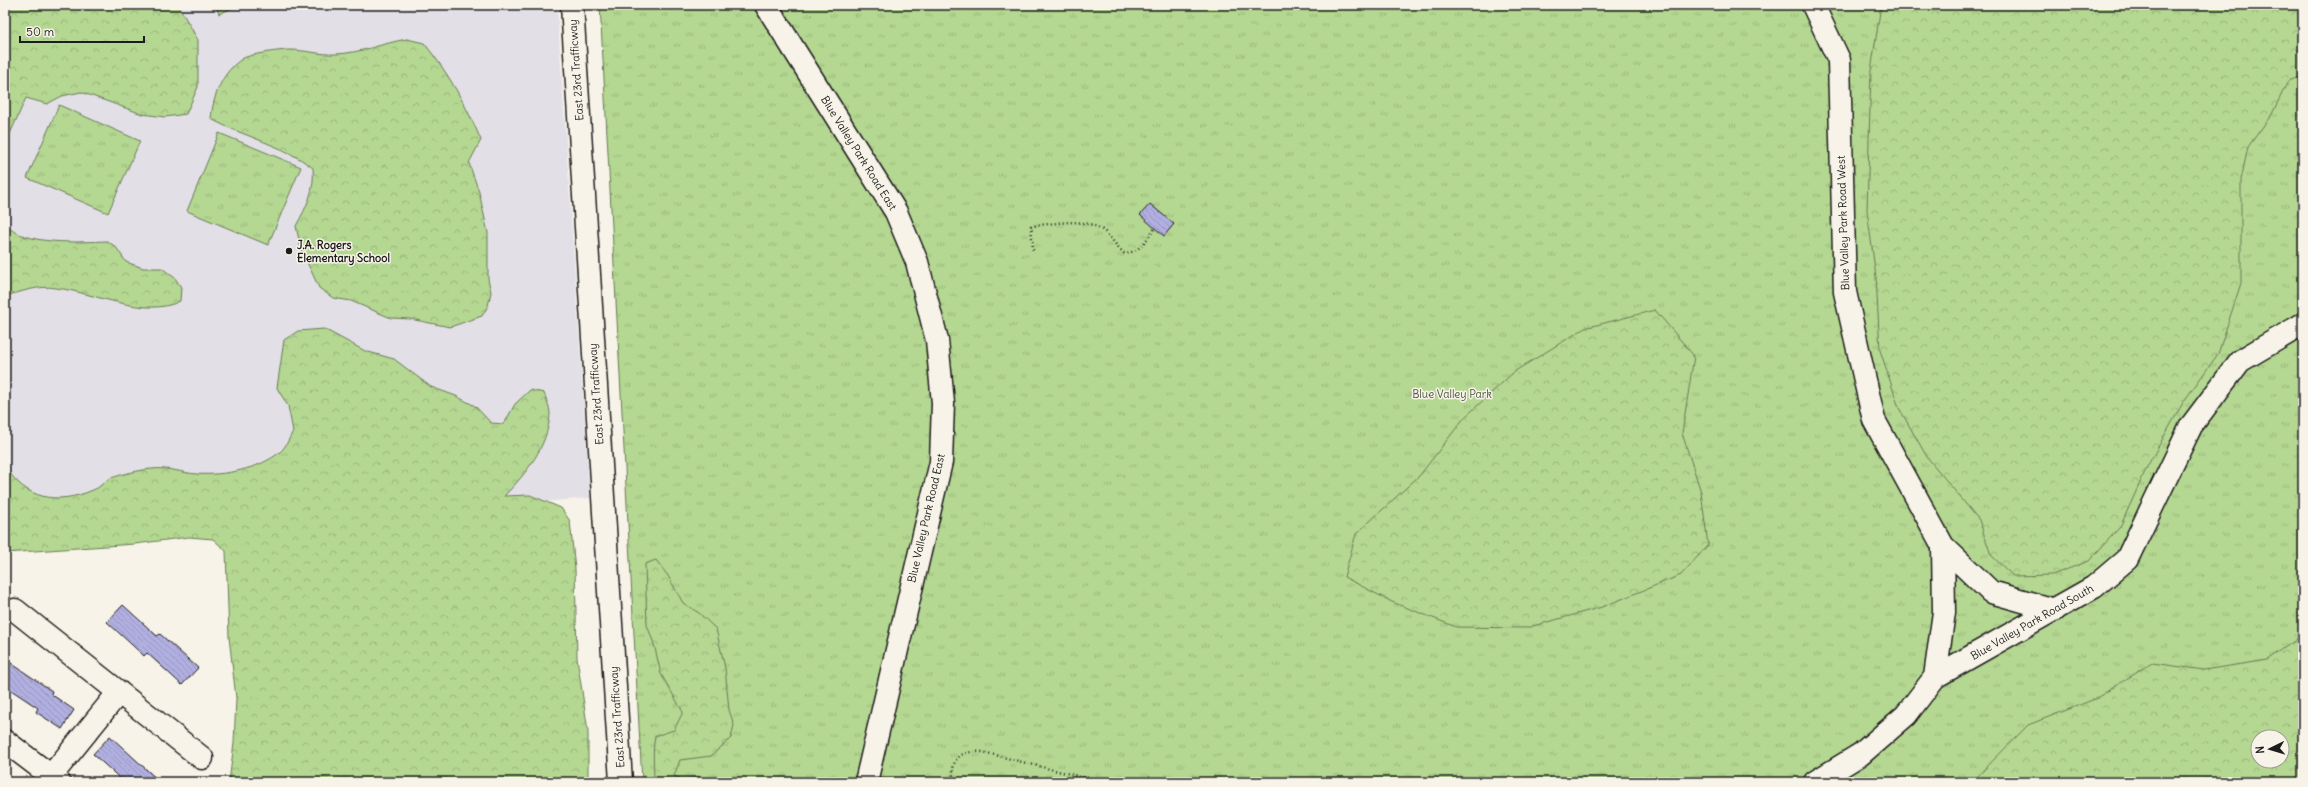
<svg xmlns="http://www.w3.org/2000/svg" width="2308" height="787" font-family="Delius,sans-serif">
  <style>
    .built { fill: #e2dfe6 }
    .grass { fill: url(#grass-tufts); stroke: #687a56; fill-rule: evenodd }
    .forest { fill: url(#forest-crowns); stroke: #687a56; fill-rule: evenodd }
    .building { fill: url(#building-back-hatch); stroke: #1c1c1c }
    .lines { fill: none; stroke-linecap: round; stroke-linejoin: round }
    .minor-casing { stroke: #1c1c1c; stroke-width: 25 }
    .major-casing { stroke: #1c1c1c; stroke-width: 25 }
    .path { stroke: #1c1c1c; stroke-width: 2.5; stroke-dasharray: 1 3; stroke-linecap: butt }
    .minor { stroke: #f7f3e8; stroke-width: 22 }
    .major { stroke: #f7f3e8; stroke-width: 22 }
    .poi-dot { fill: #1c1c1c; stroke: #f7f3e8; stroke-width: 1.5 }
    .labels { text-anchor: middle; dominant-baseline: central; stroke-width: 3; stroke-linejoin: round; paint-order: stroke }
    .street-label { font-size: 11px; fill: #1c1c1c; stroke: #f7f3e8 }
    .poi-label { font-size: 11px; font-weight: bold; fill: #1c1c1c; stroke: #f7f3e8; text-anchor: start }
    .park-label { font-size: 11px; fill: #4a543f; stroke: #f7f3e8 }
  </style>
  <defs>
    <pattern id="grass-tufts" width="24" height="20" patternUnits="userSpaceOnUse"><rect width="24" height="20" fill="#b4d791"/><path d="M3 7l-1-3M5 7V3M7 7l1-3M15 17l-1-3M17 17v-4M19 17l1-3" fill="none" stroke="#9ab87c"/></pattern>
    <pattern id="forest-crowns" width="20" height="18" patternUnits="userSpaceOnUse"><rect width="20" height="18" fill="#b4d791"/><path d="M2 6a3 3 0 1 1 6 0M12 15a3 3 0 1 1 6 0" fill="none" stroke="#9ab87c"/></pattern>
    <pattern id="building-back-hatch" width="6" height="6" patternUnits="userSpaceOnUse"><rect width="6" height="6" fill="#b1afe0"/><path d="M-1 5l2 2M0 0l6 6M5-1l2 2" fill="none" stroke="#9896c0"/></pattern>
  </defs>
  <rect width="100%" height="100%" fill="#f7f3e8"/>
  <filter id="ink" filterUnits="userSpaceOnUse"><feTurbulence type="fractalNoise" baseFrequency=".025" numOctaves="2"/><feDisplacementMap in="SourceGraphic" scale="8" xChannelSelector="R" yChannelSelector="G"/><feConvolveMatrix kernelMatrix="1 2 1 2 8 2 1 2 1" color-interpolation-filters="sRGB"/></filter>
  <g filter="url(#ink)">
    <path class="built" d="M5,5H557L590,498L5,546Z"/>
    <path class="grass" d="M216,5H239L219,14Z
      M600,5H2303V782H642ZM2258,737H2282V761H2258Z
      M59,105L140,141L108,213L27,178Z
      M219,133L301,167L268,245L187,211Z"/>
    <path class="forest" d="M5,5H178L198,40V87L186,114L165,117L142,114L81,92L62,96L47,104L26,98L5,145Z
      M1881,5H2303V76L2288,81L2272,114L2248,147L2241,180V283L2218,354L2184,401L2148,465L2120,527L2089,561L2052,575L2013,576L1991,555L1979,520L1927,457L1899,408L1880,350L1876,277L1867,210L1871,71Z
      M407,39L424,43C448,72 466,105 481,140L469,163L479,192L488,233V279L491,292L488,306L482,316L450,327L410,319L391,318L351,301L333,298L319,288L301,249L296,226C307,206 315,190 313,168C284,145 244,137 211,119C213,96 222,72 242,59C249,54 281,50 290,50C305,50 321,55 336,54C361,53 383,43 407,39Z
      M5,224C23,246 80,242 107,241L116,247L126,262L143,268H162L175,278L181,287L180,301C146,319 93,292 56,288C39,285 21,292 5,296Z
      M1655,310L1694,356L1682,433L1701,492L1708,545L1681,575L1602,607L1526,628L1456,627L1392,602L1344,577L1356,534L1420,475L1464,418L1515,371L1585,328Z
      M324,329L365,351L394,359L431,387L456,396L475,406L491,423L504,424L515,404L530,390L544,393C546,399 550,407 550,414C548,446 526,474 504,496L530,495L561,508L570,521L575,569L577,658L588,731V782H229L234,743L236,698L229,637L226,551L213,539L189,537L135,544L5,553V465C24,500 58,505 93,490C100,488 104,481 111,478C123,474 139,470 152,469C168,467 182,473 197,474C223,476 260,469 280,452C286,447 290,437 293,431L288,406L277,388L284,340L298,331Z
      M656,560L668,576L683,603L699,613L716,629L725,668L729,710L734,725L731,738L711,756L680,760L674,776L684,780L699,776L700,782H654C654,765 652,753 655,736L674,730L683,712L661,674L654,644L647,625L645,564Z
      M2303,635V782H1972L2028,725L2095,699L2152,663L2204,670L2267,660ZM2258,737H2282V761H2258Z"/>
    <path class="building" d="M1150,204L1174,224L1164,236L1140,215Z
      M123,605L157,636L160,634L198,668L182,685L147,653L144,656L107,622Z
      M5,659L52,691L51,694L74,710L62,729L36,712L38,708L5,686Z
      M110,736L160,782H124L93,754Z"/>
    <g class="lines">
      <g class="minor-casing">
        <path id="minor" d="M766,5L896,212L917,262L937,340L943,403L941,462L866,782
          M1813,5L1839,60L1845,292L1874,420L1943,546L1944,612L1935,677
          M1943,546L1991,592L2055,610
          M15,610L202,758
          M5,741L59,782
          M51,776L119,692
          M1815,782L1861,754L1906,715L1935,677L2094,587L2127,559L2191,426L2240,361L2303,324"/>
      </g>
      <g class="major-casing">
        <path id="major" d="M572,5L621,782"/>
      </g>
      <path class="path" d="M1033,250L1031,226C1054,224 1086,216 1105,232C1112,239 1117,247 1124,253C1140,253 1146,240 1155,228
        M958,782L953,775C952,754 965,751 983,752L1101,782"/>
      <use href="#minor" class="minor"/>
      <use href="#major" class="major"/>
    </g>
  </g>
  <circle class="poi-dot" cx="289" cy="251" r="4"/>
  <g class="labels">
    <g class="street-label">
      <text transform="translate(576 70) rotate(-94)">East 23rd Trafficway</text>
      <text transform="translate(859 153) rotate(58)">Blue Valley Park Road East</text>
      <text transform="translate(1843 223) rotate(-92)">Blue Valley Park Road West</text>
      <text transform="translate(596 394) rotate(-94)">East 23rd Trafficway</text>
      <text transform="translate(926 518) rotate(-77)">Blue Valley Park Road East</text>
      <text transform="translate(2032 622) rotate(-30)">Blue Valley Park Road South</text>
      <text transform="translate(617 717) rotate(-94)">East 23rd Trafficway</text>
    </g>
    <g class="poi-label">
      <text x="297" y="245">J.A. Rogers<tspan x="297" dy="13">Elementary School</tspan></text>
    </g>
    <g class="park-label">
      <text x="1452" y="394">Blue Valley Park</text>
    </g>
  </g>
  <rect width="2308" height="787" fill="none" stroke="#f7f3e8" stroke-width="20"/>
  <rect x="10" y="10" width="2288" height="767" fill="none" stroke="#1c1c1c" stroke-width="1.5" filter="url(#ink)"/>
  <g transform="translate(2270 749) rotate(265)"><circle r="19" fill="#f7f3e8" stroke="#9f9d96"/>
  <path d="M0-3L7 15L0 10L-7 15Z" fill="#1c1c1c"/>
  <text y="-6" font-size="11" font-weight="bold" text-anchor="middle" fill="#1c1c1c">N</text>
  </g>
  <path d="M20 36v6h124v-6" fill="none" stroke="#1c1c1c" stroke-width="2"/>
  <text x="26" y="36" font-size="12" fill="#1c1c1c" stroke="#f7f3e8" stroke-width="3" paint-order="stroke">50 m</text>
</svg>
